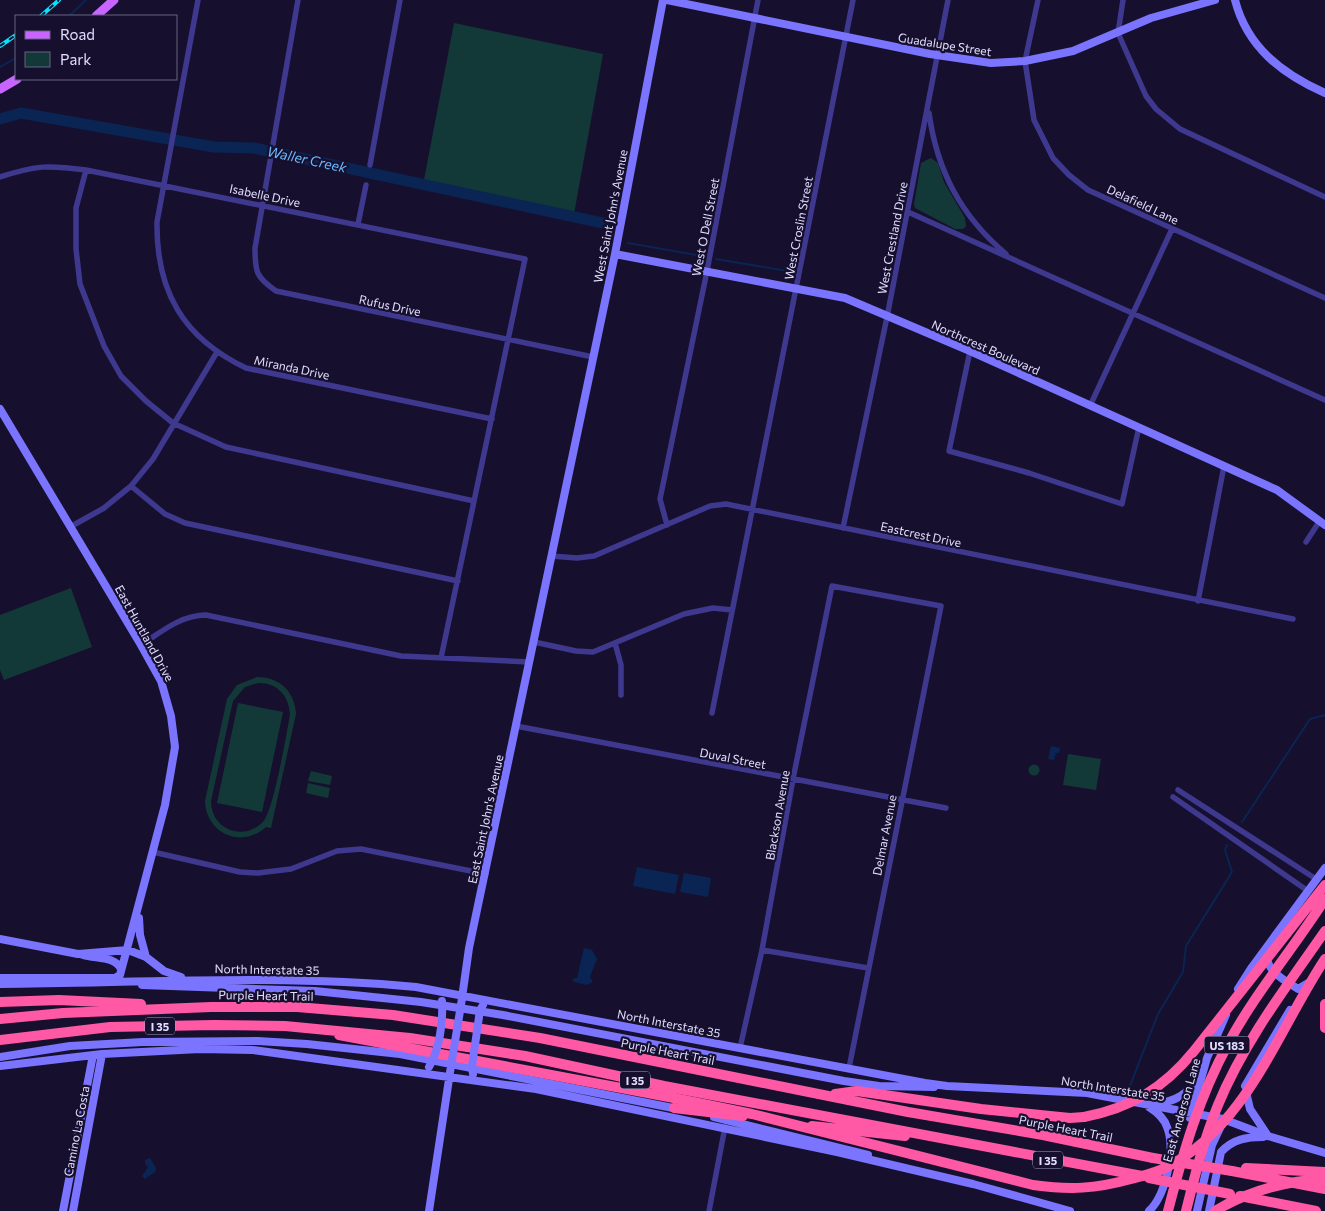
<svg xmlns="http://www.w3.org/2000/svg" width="1325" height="1211" font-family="Commissioner,sans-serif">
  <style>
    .green { fill: #133838; fill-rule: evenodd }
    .water { fill: #0a2453 }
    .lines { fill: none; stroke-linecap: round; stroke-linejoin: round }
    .stream { stroke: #0a2453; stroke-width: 2 }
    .river { stroke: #0a2453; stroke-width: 11 }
    .street { stroke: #3e398f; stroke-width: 5.5 }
    .secondary { stroke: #7a74ff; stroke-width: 8 }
    .primary { stroke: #c864ff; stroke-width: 9 }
    .highway { stroke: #ff58a5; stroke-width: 10 }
    .rail-casing { stroke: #09e2ff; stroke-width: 4 }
    .rail { stroke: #16102e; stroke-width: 2; stroke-dasharray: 5.5; stroke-linecap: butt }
    .secondary-bridge { stroke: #7a74ff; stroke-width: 8 }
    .highway-bridge { stroke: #ff58a5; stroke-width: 10 }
    .labels { text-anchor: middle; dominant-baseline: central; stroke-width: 4.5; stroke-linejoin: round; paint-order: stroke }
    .shield { fill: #16102e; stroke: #a5a0c0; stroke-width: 1 }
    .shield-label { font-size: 11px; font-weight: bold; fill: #e2ddff }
    .street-label { font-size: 12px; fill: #e2ddff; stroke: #16102e }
    .water-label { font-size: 14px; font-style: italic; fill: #6bb8ff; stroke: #16102e }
  </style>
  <rect width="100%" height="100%" fill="#16102e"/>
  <path class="green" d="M454,23L603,54L574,214L423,185Z
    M931,158L938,163L944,182L965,218L966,226L963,229H955L915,208L914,204L921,163Z
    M71,588L92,647L4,680L0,670V615Z
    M257,677C280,677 295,692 296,714L271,828L266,827C242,849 206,834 205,801L227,699L237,685ZM258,683C276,682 289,695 290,714C287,733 274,805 265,819C257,831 241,835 228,829C217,824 211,813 211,801L233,701L245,687Z
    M238,703L283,712L262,812L217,803Z
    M1068,754L1101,759L1096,790L1063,785Z
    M1028.5 770a5.5 5.5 0 1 1 11 0a5.5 5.5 0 1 1-11 0Z
    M311,771L332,776L330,785L308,781Z
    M308,783L330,788L328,798L306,793Z"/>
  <path class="water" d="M1051,746L1060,748L1059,753H1056L1054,760L1048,759Z
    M637,867L679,875L675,894L633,886Z
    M684,873L711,878L708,897L680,892Z
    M584,948L592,950L597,959L590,977L593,982L587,985L574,982L572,979L577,978Z
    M150,1158L156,1168L155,1172L145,1179L142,1176L148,1167L145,1164V1160Z"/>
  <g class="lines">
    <path class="stream" d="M69,16L86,0
      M0,67L16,58
      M628,243L702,256
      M716,259L787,271
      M1242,822L1310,719L1325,715
      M1128,1091L1158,1014L1183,972L1186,946L1232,872L1225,850L1227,845"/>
    <path class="river" d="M0,119L21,113L214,147L254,148L612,225"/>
    <path class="street" d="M198,0L157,222C156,291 183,338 246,368L492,419
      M298,0L255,248C255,272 256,277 276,291L593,357
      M1038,0L1025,61L1034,120L1053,158L1069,175L1088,190L1325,298
      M1123,0L1118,33L1146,96L1156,109L1180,129L1325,197
      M929,113C937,171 961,216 1006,254
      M370,165L400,0
      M86,170L76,208V249L80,284L104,346L121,376L146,401L173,423L226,447L474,501
      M0,177C37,165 48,165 86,170L525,259L441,658
      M908,212L1325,400
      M358,224L366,185
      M970,351L949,451L1029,473L1122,504L1139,427
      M1090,406L1172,229
      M131,486L165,514L185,523L458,581
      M667,525L660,499L707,271L758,0
      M70,527L104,508L131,486L153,459L217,352
      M843,528L887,317L948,0
      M1306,542L1319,522
      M551,556L577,558L594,556L710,506L726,504L1293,619
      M1198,601L1224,466
      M534,642L576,651L593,652L684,614L713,608L732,610
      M615,643L621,665V695
      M141,645C161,632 181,615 206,615L401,656L530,662
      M712,713L853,0
      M516,726L946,808
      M1178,790L1316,879
      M1173,797L1308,891
      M153,852L240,872L258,873L291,869L337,851L361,849L486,874
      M762,950L868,968
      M740,1048L762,950L793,779L832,586L941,606L849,1068
      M709,1211L725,1127"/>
    <path class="secondary" d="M667,0L930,54L991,63L1025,61L1073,51L1151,18L1215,0
      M1235,0C1247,47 1282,74 1325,93
      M615,254L845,298L970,351L1277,490L1325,525
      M0,409L141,645L161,681L171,716L175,747L165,805L120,975L115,978H0
      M139,918L140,935L146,957
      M0,939L78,954L128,950L146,957L164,971L181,977
      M83,955C96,959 115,956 121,969
      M1267,956C1266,971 1286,981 1298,989L1310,982
      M0,984C139,983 278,974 416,987L925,1083L947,1086L1087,1093L1223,1119L1268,1136L1325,1153
      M142,985L315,991L421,1002L503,1015L844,1081L879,1086L934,1087
      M1238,989L1252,967L1325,868
      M461,1005L469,948L615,254L663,0
      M0,1057L70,1046L143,1042L258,1041L307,1044L400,1054L678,1109
      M0,1066L102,1054L200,1049L253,1050L536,1089L837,1152L973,1184L1070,1211
      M1245,1086L1290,1010
      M1246,1092L1250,1109L1268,1136
      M1154,1104C1175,1102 1189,1094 1199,1076
      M714,1117L868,1155
      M1190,1118L1207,1058L1226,1015
      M63,1211L93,1055
      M73,1211L102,1054
      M429,1211L451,1066
      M1149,1211C1166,1195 1176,1149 1167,1127C1164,1118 1157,1112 1149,1107
      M1197,1211L1212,1145L1220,1128
      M1209,1211L1221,1152C1233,1139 1247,1137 1263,1137"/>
    <path class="primary" d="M96,16L114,0
      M0,89L17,79"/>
    <path class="highway" d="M0,1002L59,1000L141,1004
      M1325,1004V1028
      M0,1019L63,1013L211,1007H297L393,1015L540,1038L908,1112L1043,1135L1153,1158
      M339,1035L674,1098
      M0,1040L110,1027L214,1025L285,1026L410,1038L525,1056L664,1086L1142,1176
      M835,1094L857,1091L981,1109L1070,1118L1084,1117
      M674,1108L743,1116
      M812,1126L905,1136
      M1246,1168L1325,1172
      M1232,1171L1325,1189
      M1240,1196L1316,1211"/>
    <g class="rail-casing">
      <path id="rail" d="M41,16L59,0
        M0,46L16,35"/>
    </g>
    <use href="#rail" class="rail"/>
    <path class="secondary-bridge" d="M451,1066L461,1005
      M429,1067C440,1049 443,1021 442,1001
      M473,1074L472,1066L480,1010L483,1005"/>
    <path class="highway-bridge" d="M674,1098L752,1114L1033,1185C1070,1190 1095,1189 1131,1179C1142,1176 1156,1173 1167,1167C1247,1126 1278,1030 1325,959
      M1084,1117C1131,1108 1164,1088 1194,1051L1325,885
      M1153,1158L1232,1171
      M1149,1178L1230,1194
      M1168,1211C1183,1153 1199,1097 1228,1044C1255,993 1294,948 1325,899
      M1186,1211C1195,1175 1204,1139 1218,1105C1244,1042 1286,987 1325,931
      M1215,1211C1248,1191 1286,1181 1325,1179"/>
  </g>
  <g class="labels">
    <g class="shield">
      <rect x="145" y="1017.5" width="30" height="17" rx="4"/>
      <rect x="1204.5" y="1036.5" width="45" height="17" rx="4"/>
      <rect x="620" y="1071.5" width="30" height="17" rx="4"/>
      <rect x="1033" y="1151.5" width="30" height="17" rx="4"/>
    </g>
    <g class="shield-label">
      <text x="160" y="1026">I 35</text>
      <text x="1227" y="1045">US 183</text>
      <text x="635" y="1080">I 35</text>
      <text x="1048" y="1160">I 35</text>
    </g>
    <g class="street-label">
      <text transform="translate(945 44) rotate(9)">Guadalupe Street</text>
      <text transform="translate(265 195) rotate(12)">Isabelle Drive</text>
      <text transform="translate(1143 204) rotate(25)">Delafield Lane</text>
      <text transform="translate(610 216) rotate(-79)">West Saint John's Avenue</text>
      <text transform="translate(705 227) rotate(-79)">West O Dell Street</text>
      <text transform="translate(798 228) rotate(-79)">West Croslin Street</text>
      <text transform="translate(892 238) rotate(-79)">West Crestland Drive</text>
      <text transform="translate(390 305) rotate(12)">Rufus Drive</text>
      <text transform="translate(986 347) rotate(24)">Northcrest Boulevard</text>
      <text transform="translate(292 367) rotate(12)">Miranda Drive</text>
      <text transform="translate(921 534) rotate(12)">Eastcrest Drive</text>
      <text transform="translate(145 633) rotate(61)">East Huntland Drive</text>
      <text transform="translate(733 758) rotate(11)">Duval Street</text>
      <text transform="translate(777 815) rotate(-80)">Blackson Avenue</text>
      <text transform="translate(485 819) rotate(-78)">East Saint John's Avenue</text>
      <text transform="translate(884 835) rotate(-79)">Delmar Avenue</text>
      <text transform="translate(267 969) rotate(1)">North Interstate 35</text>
      <text transform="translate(266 995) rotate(1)">Purple Heart Trail</text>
      <text transform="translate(669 1023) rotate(11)">North Interstate 35</text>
      <text transform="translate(668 1051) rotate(11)">Purple Heart Trail</text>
      <text transform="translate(1113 1088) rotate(9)">North Interstate 35</text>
      <text transform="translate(1181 1110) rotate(-74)">East Anderson Lane</text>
      <text transform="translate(1066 1128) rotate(11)">Purple Heart Trail</text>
      <text transform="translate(76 1131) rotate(-79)">Camino La Costa</text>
    </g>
    <g class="water-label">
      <text transform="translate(307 159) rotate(12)">Waller Creek</text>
    </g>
  </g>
  <rect x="15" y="15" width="162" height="65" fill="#16102e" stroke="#686282"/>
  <rect x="25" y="31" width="25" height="8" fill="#c864ff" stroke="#686282"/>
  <text x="60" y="40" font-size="15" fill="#e2ddff">Road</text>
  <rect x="25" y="52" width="25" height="15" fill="#133838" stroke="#686282"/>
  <text x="60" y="65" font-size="15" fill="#e2ddff">Park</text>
</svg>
